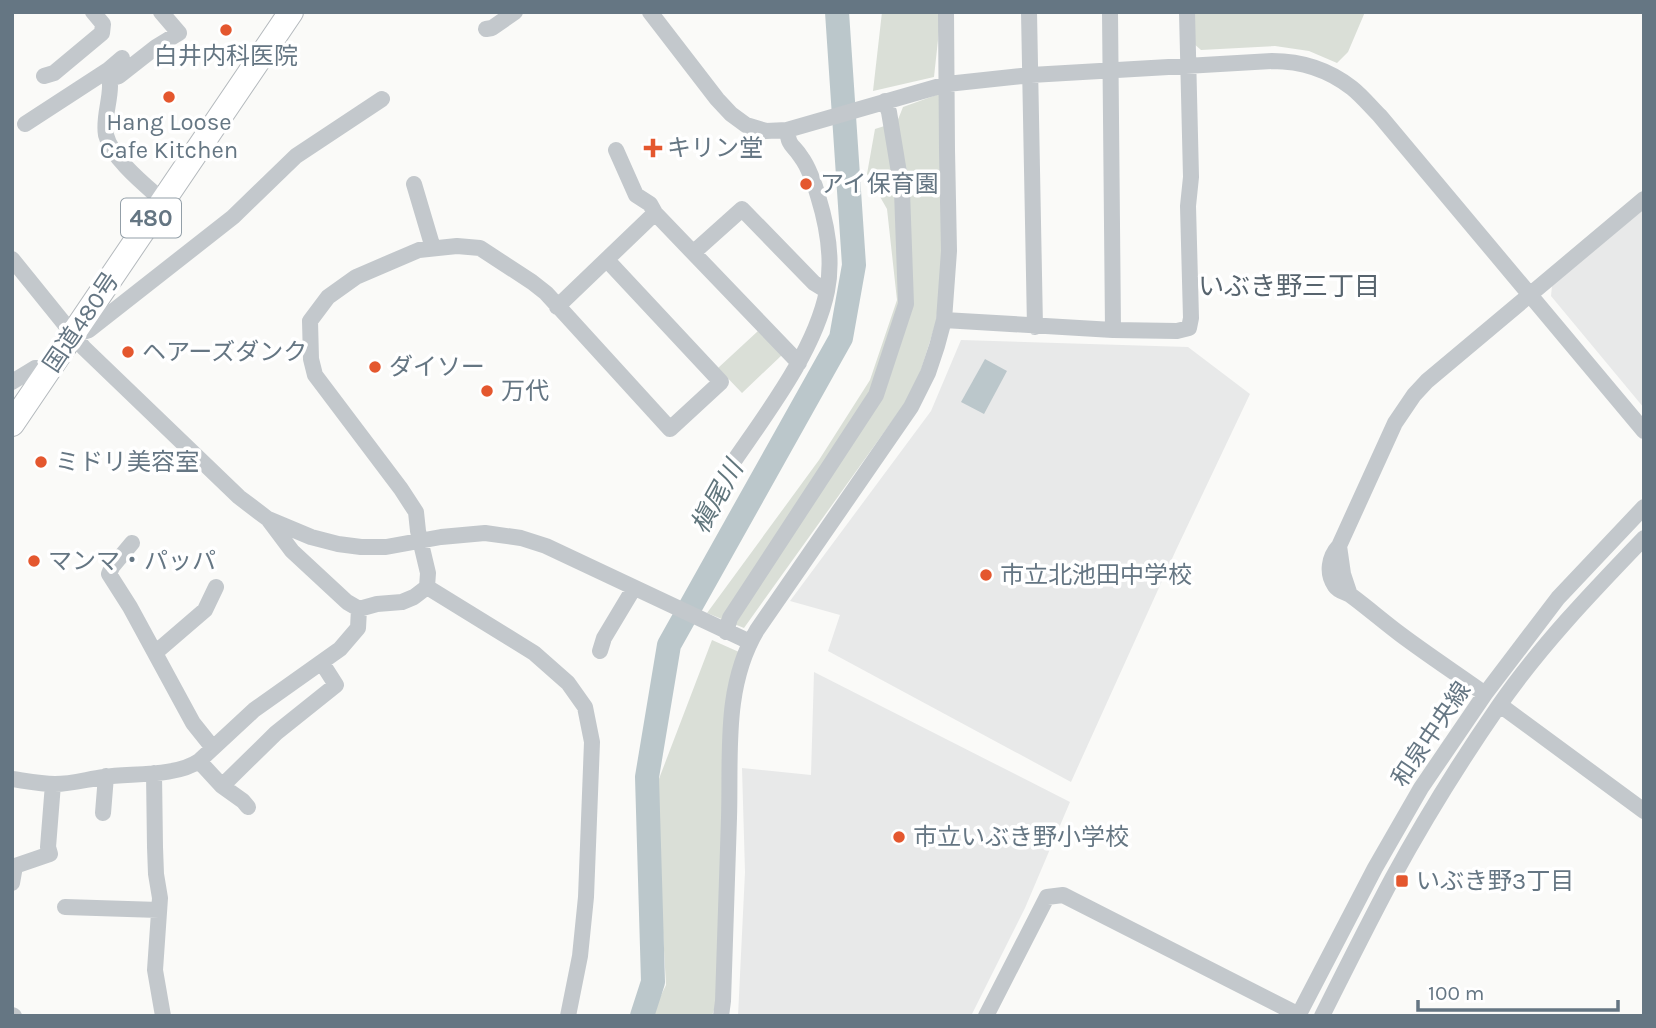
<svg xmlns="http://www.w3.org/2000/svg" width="1656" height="1028" font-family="Karla,'Noto Sans JP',sans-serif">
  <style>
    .built { fill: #e8e9e9 }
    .green { fill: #dadfd7 }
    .water { fill: #bbc7cb }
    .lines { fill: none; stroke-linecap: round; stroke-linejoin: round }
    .river { stroke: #bbc7cb; stroke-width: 24 }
    .highway-casing { stroke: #b4b9bd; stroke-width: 26 }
    .minor { stroke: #c3c8cc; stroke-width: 16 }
    .highway { stroke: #fff; stroke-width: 24 }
    .poi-dot { fill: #e4572e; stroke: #fff; stroke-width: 2.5 }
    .labels { text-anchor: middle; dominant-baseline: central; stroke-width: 7; stroke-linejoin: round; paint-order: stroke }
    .shield { fill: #fff; stroke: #939fa8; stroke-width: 2 }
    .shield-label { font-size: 23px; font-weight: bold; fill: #657683 }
    .poi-label { font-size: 24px; fill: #657683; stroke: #fff; text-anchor: start }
    .street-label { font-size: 24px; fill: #657683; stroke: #fff }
    .neighbourhood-label { font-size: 26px; fill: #57646e; stroke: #fff }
    .water-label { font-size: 26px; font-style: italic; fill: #60757c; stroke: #fff }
  </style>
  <rect width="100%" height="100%" fill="#fafaf8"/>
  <path class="built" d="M1644,209V408L1551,296L1552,286Z
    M961,340L1188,347L1250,394L1176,550L1071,782L828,651L840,615L790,601L931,411Z
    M814,672L1070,802L1025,908L971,1016H738L745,872L742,768L811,775Z"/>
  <path class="green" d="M882,12H941L934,77L873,91Z
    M1193,12H1365L1348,52L1337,63L1309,51L1275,46L1201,50L1193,43Z
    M939,94L944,251L936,322L915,389L744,628L707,613L819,460L870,380L897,300L887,209L867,174L875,129L897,122L903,107Z
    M758,331L782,355L742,393L718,368Z
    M712,640L739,652L718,997L712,1016H651L666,985L660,879L657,784Z"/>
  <path class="water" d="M985,359L1007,371L984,414L961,402Z"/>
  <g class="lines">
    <path class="river" d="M642,1016L653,982L647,777L669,645L841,338L854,265L837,12"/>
    <g class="highway-casing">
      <path id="highway" d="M12,424L291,12"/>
    </g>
    <path class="minor" d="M650,12L717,99L731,114L746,125L766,131L787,130L947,84L1031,75L1272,61C1301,61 1329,70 1352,88C1362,96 1371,107 1380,116L1644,431
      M1029,12L1035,327
      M1110,12L1113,330
      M486,29L492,28L515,12
      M108,70L122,58
      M44,76L54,73L102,33L103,24L93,12
      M109,79L119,76L156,47L179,33L161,12
      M25,124L108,70C109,75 110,81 110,86C110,102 103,119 106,135C112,159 145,185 163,201
      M616,150L636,195L650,204L655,213
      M414,184L433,248
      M694,252L742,209L814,283L827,291
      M12,259L84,348L239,497L268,519L311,537L338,544L361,547H386L441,537L485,533L521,538L546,546L750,642
      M557,307L655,213L799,363
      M944,320L1113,330L1177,331L1189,328L1191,318L1188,206L1191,177L1187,12
      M73,335L89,330L233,217L296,156L382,99
      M12,382L35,368H49
      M732,464C766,414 815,351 827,291C833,261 827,225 818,196C815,185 808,166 801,157C793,144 789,148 787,130
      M268,519L292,551L347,602L359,609L377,604L402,602L414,597L427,587L428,573L418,531L416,512L401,489L315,375L311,359L310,321L328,297L356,277L419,250L457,246L480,248L532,282L546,293L670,429L721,382L607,260
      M132,543L112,567L109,574L130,607L193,723L213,748
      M1339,546L1343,574L1350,595
      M427,587L534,653L568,683L585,707L592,742L586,897L580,956L568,1016
      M726,632L730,618L876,395L906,304L902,191L889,112L885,101
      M600,651L604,638L634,588
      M155,653L205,610L216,587
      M1485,694C1457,674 1428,655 1400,634C1384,622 1369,609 1353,597C1347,592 1339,592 1335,586C1326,573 1329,557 1339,546L1395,423L1414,395L1427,381L1644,199
      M1500,705L1644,811
      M199,761L222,786L243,801L248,807
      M154,773L155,847L156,874L160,898L155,970L163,1016
      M12,779C26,781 41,784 55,784C72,784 88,779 104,777C131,773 176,777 199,761L254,710L340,649L358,628L359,609
      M222,786L276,733L336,685L322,663
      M103,813L106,776
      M12,883L15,866L50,854L48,847L53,784
      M65,907L159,910
      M12,1015L14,1016
      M721,1016L723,1001C725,940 727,879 729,818C731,755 723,687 757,630L911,407L928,373L937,346L944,320L949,251L947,150L946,12
      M986,1016L1047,897L1063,895L1299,1015
      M1298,1016L1375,868L1421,788L1485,694L1558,598L1644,507
      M1322,1016C1345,970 1368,924 1392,879C1424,820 1460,762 1498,707C1540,646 1593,591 1644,538"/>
    <use href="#highway" class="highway"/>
  </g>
  <g class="poi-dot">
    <circle cx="226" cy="30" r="7"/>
    <circle cx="169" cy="97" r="7"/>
    <path d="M649.5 137.5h7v7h7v7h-7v7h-7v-7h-7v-7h7z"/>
    <circle cx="806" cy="184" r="7"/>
    <circle cx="128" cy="352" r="7"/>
    <circle cx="375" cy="367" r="7"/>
    <circle cx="487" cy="391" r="7"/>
    <circle cx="41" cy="462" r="7"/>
    <circle cx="34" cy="561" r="7"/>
    <circle cx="986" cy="575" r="7"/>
    <circle cx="899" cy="837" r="7"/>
    <rect x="1395" y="874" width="14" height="14" rx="3.5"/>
  </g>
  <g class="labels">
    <rect class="shield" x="121" y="198.5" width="60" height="39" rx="5"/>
    <g class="shield-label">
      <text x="151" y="218">480</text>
    </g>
    <g class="poi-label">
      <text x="226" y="56" text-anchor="middle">白井内科医院</text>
      <text x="169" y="122" text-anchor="middle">Hang Loose<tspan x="169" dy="28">Cafe Kitchen</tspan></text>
      <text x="667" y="148">キリン堂</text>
      <text x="820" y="184">アイ保育園</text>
      <text x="142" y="352">ヘアーズダンク</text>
      <text x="389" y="367">ダイソー</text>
      <text x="501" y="391">万代</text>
      <text x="55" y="462">ミドリ美容室</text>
      <text x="48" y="561">マンマ・パッパ</text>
      <text x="1000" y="575">市立北池田中学校</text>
      <text x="913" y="837">市立いぶき野小学校</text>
      <text x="1416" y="881">いぶき野3丁目</text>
    </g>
    <g class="street-label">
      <text transform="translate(81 322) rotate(-56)">国道480号</text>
      <text transform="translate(1431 734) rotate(-56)">和泉中央線</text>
    </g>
    <g class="neighbourhood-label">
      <text x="1289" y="286">いぶき野三丁目</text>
    </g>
    <g class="water-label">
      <text transform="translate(717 497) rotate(-61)">槇尾川</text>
    </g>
  </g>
  <rect width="1656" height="1028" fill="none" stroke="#657683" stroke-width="28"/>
  <path d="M1418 1000v10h200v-10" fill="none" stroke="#657683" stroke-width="3.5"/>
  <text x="1428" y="1000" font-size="21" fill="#657683" stroke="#ffffff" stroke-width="5" paint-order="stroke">100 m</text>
</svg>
